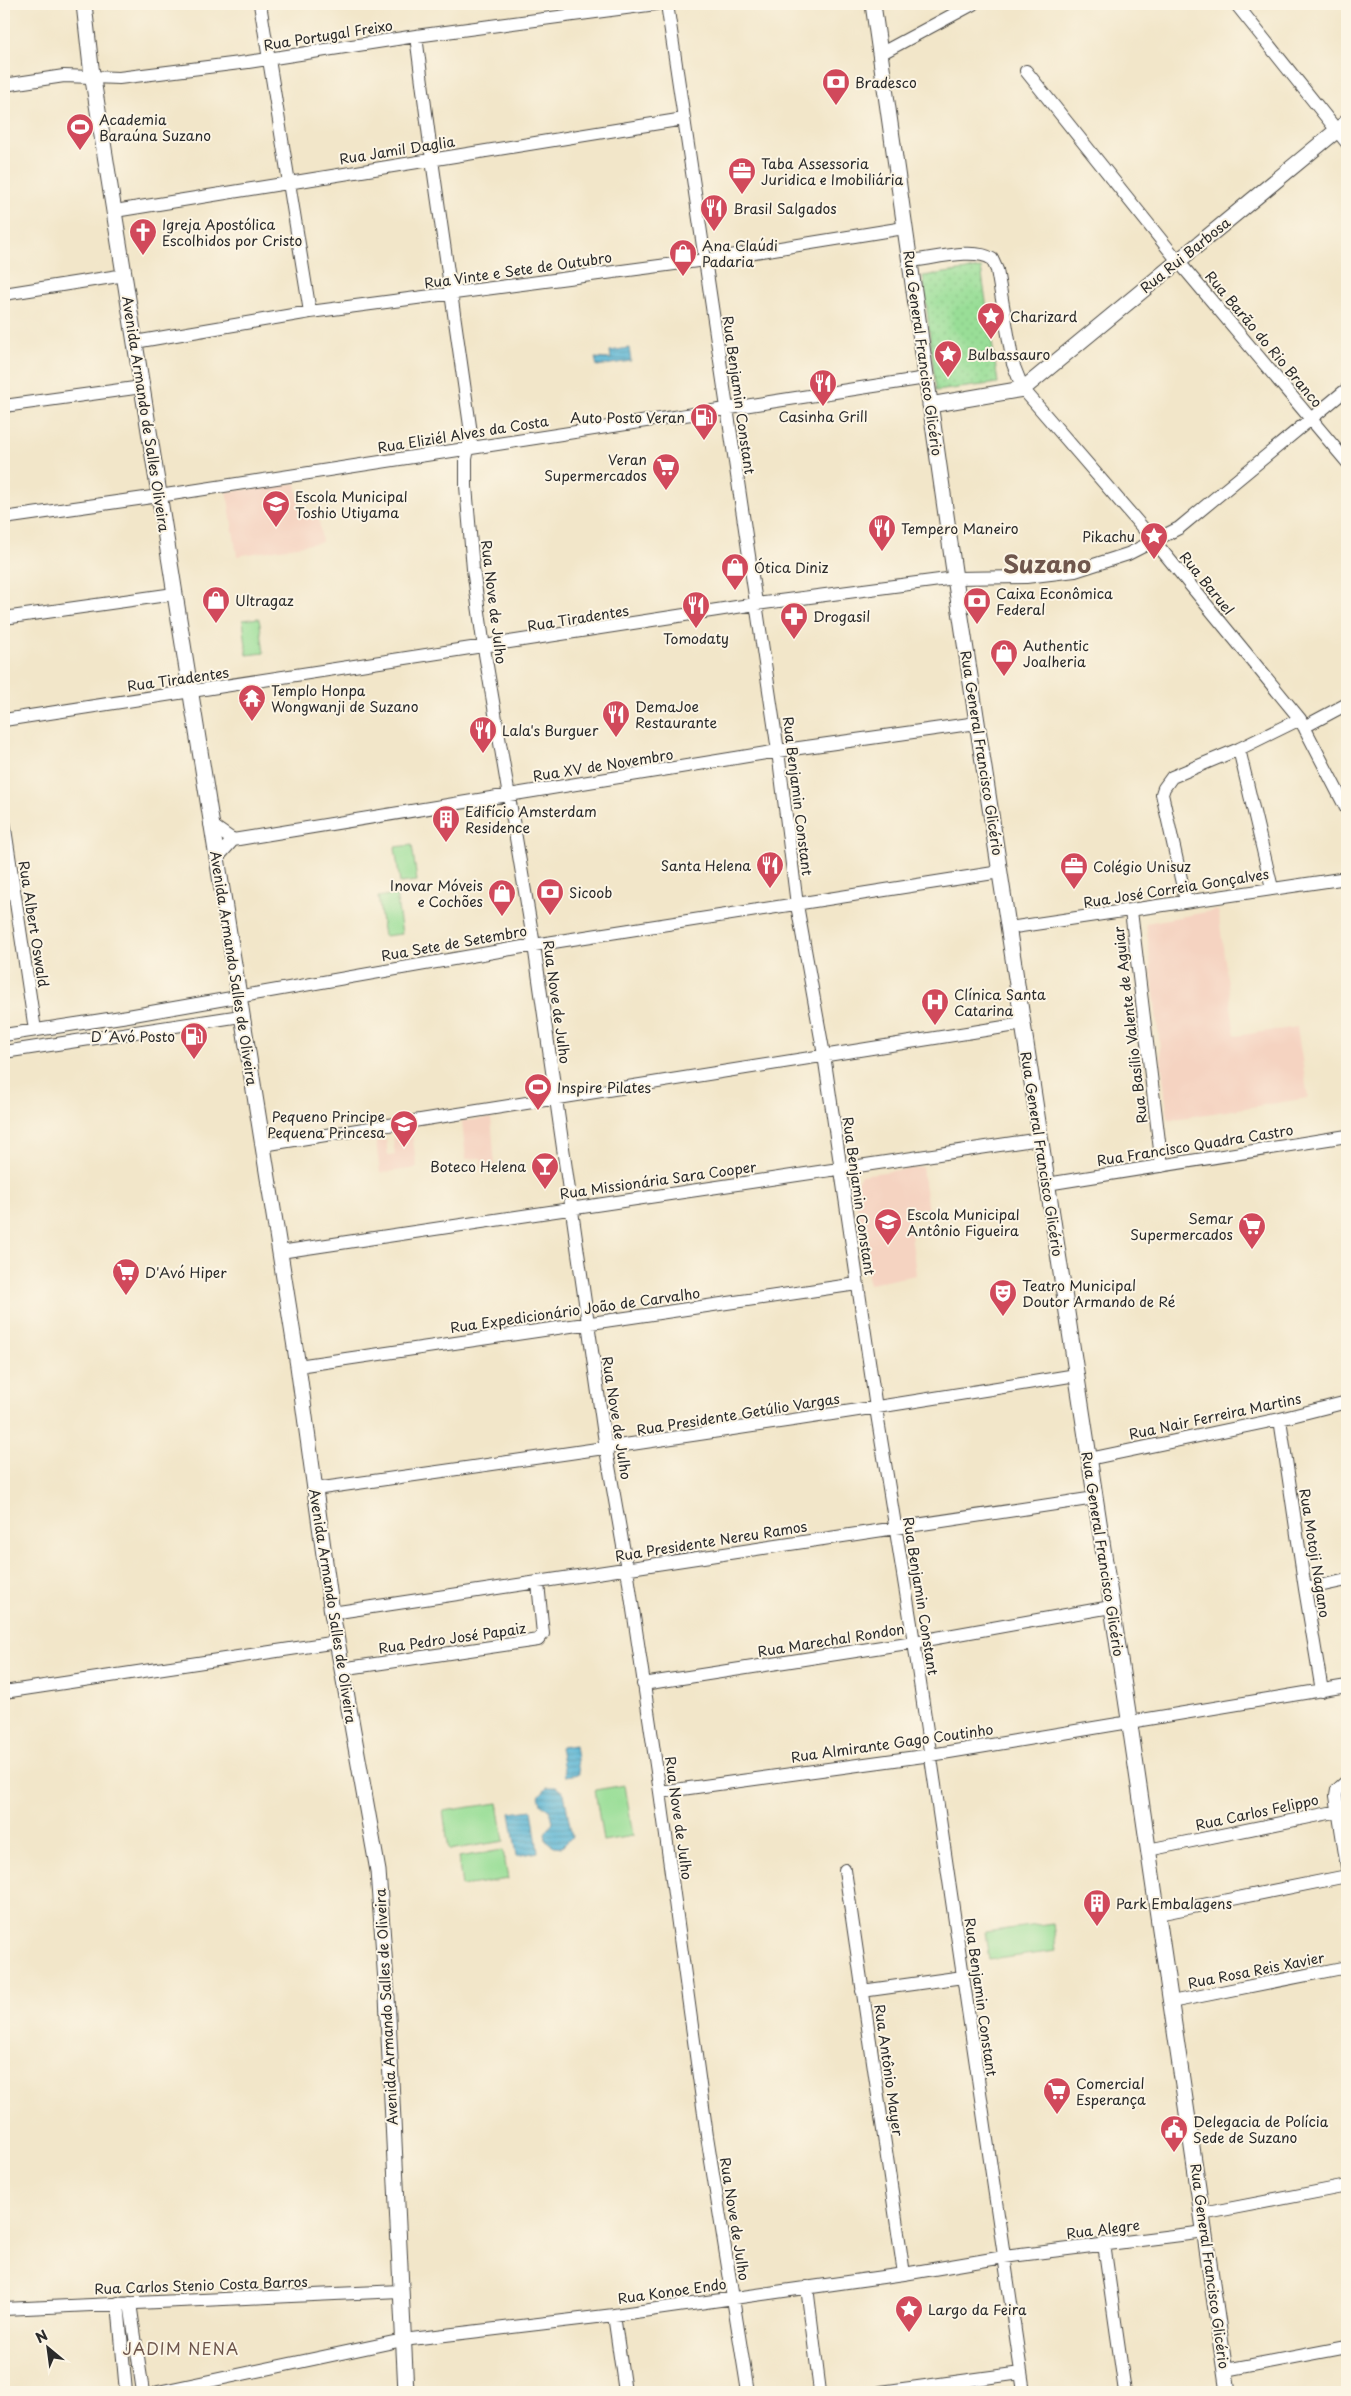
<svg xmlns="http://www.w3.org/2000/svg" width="1351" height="2396" font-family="'Playpen Sans',sans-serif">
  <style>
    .built { fill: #f5d3c1 }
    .park { fill: url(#park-dots); stroke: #628461 }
    .pitch { fill: #99de97; stroke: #628461 }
    .water { fill: url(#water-rules); stroke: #407080 }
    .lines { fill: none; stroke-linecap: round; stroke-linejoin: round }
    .minor-casing { stroke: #494743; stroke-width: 14 }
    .major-casing { stroke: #494743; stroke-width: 17 }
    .minor { stroke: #fff; stroke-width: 12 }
    .major { stroke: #fff; stroke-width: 15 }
    .labels { text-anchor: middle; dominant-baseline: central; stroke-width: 4; stroke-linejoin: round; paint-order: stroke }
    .street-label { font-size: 14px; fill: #2b2b2b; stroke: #fcf5e5 }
    .poi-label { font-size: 14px; fill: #2b2b2b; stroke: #fcf5e5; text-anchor: start }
    .quarter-label { font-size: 16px; letter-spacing: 1px; fill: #6f574d; stroke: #fcf5e5 }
    .town-label { font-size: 24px; font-weight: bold; fill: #6f574d; stroke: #fcf5e5 }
  </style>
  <defs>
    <pattern id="park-dots" width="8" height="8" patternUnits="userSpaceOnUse" patternTransform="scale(1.25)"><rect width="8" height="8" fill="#99de97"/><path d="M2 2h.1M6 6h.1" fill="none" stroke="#84bf82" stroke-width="1.8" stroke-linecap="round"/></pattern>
    <pattern id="water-rules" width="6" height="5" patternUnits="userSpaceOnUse" patternTransform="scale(1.25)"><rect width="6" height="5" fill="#56b4d4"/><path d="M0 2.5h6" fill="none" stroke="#4793ac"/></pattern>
  </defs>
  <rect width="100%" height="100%" fill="#fcf5e5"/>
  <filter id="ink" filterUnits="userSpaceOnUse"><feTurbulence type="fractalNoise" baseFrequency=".02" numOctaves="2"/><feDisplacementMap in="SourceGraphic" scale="10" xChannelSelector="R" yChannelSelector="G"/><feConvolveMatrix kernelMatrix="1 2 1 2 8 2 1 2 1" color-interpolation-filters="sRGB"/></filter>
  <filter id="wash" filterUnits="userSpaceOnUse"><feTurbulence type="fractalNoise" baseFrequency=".0096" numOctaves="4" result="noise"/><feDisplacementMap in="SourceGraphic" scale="20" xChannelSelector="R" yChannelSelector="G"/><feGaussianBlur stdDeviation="1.12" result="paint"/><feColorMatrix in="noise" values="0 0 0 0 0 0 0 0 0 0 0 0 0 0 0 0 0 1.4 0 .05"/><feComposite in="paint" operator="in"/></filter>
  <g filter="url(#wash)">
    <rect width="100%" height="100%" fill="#f2e6c9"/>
    <path class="built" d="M296,483L301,514L318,513L322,542L237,556L227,492Z
      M1218,910L1235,1036L1297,1027L1308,1098L1168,1120L1146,923Z
      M491,1118L495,1166L482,1167L481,1158L466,1159L462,1121Z
      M412,1134L417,1168L380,1173L376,1141L386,1140L388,1156L395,1155L393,1137Z
      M922,1167L928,1212L909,1217L916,1275L869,1284L854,1186L861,1175Z"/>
    <path class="park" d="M981,268L998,383L936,391L923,276Z"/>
    <path class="pitch" d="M259,618L264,653L247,655L243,620Z
      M412,845L417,881L400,883L395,847Z
      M396,894L402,934L384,936L378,897Z
      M625,1785L633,1836L603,1841L595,1790Z
      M498,1803L504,1841L449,1850L443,1811Z
      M503,1850L508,1879L462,1886L458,1857Z
      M1053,1923L1056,1951L989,1960L985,1932Z"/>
    <path class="water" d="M629,348L631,361L597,366L595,358L611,359L610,351Z
      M575,1745L579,1774L565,1776L560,1747Z
      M547,1787H556L564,1793L572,1837L562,1847L554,1846L546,1841L545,1833L553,1822L550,1811L541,1804L539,1796Z
      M532,1810L538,1852L517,1856L510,1813Z"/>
  </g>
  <g filter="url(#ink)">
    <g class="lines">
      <g class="minor-casing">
        <path id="minor" d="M260,4L310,312
          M667,4L778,751L797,905L824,1055L876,1408L914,1642L1024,2392
          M1236,4L1347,143
          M416,36L432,160L471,433L466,459V486L473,569L484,648L534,945L606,1449L627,1569L660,1792L707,2136L748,2392
          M880,54L973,4
          M1026,71L1178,261L1347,462
          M4,85L64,76L119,78L248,62L416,36L656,4
          M115,211L684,119
          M911,261C932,259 975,247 992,259L997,270L1013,364L1023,389L1155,542L1300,719L1347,810
          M4,294L125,275
          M135,342L310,312L705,260L904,228
          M4,406L142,387
          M4,518L159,496L926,378
          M4,618L174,594
          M4,720L756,604L955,578L1026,577L1075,571L1128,554L1179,528L1347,389
          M1304,727L1347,704
          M1239,749L1272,888
          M4,822L35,1030
          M210,824L233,840
          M216,859L233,840L778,751L977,723
          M1186,901L1162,794L1164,788L1172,777L1239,749L1300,719
          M1131,911L1162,1166
          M1008,928L1347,878
          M4,1035L128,1016L534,945L1000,872
          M4,1052L241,1016
          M263,1145L1023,1024
          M1047,1184L1347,1136
          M280,1252L1040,1139
          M298,1366L857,1284
          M1280,1419L1305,1589L1322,1691
          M1089,1459L1280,1419L1347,1402
          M315,1489C569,1454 823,1417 1076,1375
          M1305,1589L1347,1580
          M332,1613L1095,1498
          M341,1669L538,1640L543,1634L538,1583
          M643,1684L914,1642L1111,1607
          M4,1692L337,1642
          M1347,1781L1337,1790L1336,1796L1347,1867
          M660,1792L931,1755L1347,1686
          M1148,1850L1339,1811
          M845,1870L904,2274
          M1158,1914L1347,1876
          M862,1991L963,1977
          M1171,2002L1347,1967
          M1202,2214L1347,2186
          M1104,2244L1125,2392
          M807,2287L820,2392
          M118,2303L126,2392
          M130,2303L143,2392
          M4,2309L400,2291
          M614,2315L625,2392
          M1226,2370L1347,2347
          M158,2392L403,2340L614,2315L904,2274L1004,2257L1205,2232
          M881,2392L1021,2373"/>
      </g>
      <g class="major-casing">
        <path id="major" d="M84,4L91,67L298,1366L332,1613L378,1871L387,1996L406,2392
          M873,4L955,578L1131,1732L1228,2392
          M930,405L1023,389L1347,122"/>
      </g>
      <use href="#minor" class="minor"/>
      <use href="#major" class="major"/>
    </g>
  </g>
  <defs>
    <g id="bank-pin" transform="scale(1.4375)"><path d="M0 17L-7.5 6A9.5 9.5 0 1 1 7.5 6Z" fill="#d1495b" stroke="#fcf5e5"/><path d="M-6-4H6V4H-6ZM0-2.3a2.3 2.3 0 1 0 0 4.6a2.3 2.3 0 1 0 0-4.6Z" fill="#fff"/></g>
    <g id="stadium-pin" transform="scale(1.4375)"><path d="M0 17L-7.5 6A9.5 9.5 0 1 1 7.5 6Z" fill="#d1495b" stroke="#fcf5e5"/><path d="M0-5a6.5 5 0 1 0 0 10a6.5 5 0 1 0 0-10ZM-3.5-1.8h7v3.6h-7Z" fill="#fff"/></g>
    <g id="office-pin" transform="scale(1.4375)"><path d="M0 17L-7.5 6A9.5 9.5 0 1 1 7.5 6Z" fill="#d1495b" stroke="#fcf5e5"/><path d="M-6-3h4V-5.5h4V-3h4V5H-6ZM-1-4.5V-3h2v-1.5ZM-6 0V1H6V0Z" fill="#fff"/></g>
    <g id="restaurant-pin" transform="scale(1.4375)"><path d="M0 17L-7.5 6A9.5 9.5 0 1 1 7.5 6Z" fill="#d1495b" stroke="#fcf5e5"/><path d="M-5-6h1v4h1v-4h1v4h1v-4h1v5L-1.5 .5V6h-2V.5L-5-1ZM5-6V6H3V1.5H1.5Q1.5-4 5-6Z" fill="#fff"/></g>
    <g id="church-pin" transform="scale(1.4375)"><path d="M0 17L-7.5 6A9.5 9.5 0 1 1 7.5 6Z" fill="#d1495b" stroke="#fcf5e5"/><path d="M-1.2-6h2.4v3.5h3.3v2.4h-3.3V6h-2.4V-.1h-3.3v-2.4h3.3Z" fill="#fff"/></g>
    <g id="shop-pin" transform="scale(1.4375)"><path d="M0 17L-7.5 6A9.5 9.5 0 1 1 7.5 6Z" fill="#d1495b" stroke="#fcf5e5"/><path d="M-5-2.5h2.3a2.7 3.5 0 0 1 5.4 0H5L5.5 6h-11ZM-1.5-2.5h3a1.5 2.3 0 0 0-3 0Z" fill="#fff"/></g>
    <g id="sight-pin" transform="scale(1.4375)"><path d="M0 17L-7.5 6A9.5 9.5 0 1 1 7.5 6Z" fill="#d1495b" stroke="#fcf5e5"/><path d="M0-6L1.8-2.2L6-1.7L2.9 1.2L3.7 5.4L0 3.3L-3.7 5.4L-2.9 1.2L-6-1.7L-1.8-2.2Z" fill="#fff"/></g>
    <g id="fuel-pin" transform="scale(1.4375)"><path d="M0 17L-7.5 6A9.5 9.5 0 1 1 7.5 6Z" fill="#d1495b" stroke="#fcf5e5"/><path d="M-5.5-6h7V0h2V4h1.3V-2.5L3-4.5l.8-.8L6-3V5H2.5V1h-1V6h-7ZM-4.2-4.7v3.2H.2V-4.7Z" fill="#fff"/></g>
    <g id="supermarket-pin" transform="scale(1.4375)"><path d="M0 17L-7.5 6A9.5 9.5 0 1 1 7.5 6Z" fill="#d1495b" stroke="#fcf5e5"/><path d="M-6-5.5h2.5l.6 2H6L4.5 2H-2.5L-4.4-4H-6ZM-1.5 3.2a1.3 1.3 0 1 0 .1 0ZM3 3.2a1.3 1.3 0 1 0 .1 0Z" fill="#fff"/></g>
    <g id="school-pin" transform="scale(1.4375)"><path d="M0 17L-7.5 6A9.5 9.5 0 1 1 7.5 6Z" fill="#d1495b" stroke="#fcf5e5"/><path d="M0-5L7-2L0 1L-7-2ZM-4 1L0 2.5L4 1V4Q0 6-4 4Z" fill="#fff"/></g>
    <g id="pharmacy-pin" transform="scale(1.4375)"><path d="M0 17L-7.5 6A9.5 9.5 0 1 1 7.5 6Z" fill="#d1495b" stroke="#fcf5e5"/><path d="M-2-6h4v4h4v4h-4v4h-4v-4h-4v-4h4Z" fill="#fff"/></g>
    <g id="temple-pin" transform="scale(1.4375)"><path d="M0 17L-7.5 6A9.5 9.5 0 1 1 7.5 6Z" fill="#d1495b" stroke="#fcf5e5"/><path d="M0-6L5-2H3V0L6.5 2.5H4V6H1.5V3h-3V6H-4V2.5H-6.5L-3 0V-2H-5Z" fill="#fff"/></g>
    <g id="building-pin" transform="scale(1.4375)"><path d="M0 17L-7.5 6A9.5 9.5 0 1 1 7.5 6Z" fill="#d1495b" stroke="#fcf5e5"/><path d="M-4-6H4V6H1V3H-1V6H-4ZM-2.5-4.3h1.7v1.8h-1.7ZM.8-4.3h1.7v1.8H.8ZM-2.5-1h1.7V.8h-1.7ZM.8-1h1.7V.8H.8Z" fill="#fff"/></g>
    <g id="hospital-pin" transform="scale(1.4375)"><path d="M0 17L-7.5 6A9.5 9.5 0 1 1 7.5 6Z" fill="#d1495b" stroke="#fcf5e5"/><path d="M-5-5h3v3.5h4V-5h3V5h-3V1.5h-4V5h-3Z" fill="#fff"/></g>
    <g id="bar-pin" transform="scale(1.4375)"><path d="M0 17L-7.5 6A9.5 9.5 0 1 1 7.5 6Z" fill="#d1495b" stroke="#fcf5e5"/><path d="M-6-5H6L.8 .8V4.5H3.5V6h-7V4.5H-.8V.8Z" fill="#fff"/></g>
    <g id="theatre-pin" transform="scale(1.4375)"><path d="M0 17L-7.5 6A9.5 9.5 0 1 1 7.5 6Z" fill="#d1495b" stroke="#fcf5e5"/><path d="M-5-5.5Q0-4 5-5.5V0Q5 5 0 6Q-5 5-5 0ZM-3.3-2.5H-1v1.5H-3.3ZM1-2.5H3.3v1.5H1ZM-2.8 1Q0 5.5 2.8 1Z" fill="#fff"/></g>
    <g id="civic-pin" transform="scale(1.4375)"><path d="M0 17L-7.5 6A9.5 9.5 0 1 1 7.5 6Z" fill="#d1495b" stroke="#fcf5e5"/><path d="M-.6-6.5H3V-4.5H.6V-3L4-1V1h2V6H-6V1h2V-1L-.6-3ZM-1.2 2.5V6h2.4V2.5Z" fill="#fff"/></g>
  </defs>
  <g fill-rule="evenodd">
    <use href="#bank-pin" x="836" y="82"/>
    <use href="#stadium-pin" x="80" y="127"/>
    <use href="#office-pin" x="742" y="171"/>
    <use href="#restaurant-pin" x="714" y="208"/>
    <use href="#church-pin" x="143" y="232"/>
    <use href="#shop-pin" x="683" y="253"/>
    <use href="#sight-pin" x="991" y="316"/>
    <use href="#sight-pin" x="948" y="354"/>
    <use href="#restaurant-pin" x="823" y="383"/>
    <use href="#fuel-pin" x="704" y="417"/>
    <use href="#supermarket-pin" x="666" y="467"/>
    <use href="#school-pin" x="276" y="504"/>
    <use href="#restaurant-pin" x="882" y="528"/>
    <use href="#sight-pin" x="1154" y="536"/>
    <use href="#shop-pin" x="735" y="567"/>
    <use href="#shop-pin" x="216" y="600"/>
    <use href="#bank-pin" x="977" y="601"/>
    <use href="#restaurant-pin" x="696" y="605"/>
    <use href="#pharmacy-pin" x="794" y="616"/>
    <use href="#shop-pin" x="1004" y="653"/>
    <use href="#temple-pin" x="252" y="698"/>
    <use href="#restaurant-pin" x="616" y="714"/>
    <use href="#restaurant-pin" x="483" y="730"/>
    <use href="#building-pin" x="446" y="819"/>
    <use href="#restaurant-pin" x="770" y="865"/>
    <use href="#office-pin" x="1074" y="866"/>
    <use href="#bank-pin" x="550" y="892"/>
    <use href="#shop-pin" x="502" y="893"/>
    <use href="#hospital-pin" x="935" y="1002"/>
    <use href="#fuel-pin" x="194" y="1036"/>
    <use href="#stadium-pin" x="538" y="1087"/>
    <use href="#school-pin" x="404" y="1124"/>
    <use href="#bar-pin" x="545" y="1166"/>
    <use href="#school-pin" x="888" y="1222"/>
    <use href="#supermarket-pin" x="1252" y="1226"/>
    <use href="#supermarket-pin" x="126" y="1272"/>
    <use href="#theatre-pin" x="1003" y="1293"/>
    <use href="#building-pin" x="1097" y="1903"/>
    <use href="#supermarket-pin" x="1057" y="2091"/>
    <use href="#civic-pin" x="1174" y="2129"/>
    <use href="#sight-pin" x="909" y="2309"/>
  </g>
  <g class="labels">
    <g class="street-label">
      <text transform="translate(328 35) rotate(-9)">Rua Portugal Freixo</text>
      <text transform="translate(397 150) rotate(-9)">Rua Jamil Daglia</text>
      <text transform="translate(1185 255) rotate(-39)">Rua Rui Barbosa</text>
      <text transform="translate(518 270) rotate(-8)">Rua Vinte e Sete de Outubro</text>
      <text transform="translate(1264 339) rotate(50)">Rua Barão do Rio Branco</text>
      <text transform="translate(923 353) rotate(82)">Rua General Francisco Glicério</text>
      <text transform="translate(739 395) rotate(82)">Rua Benjamin Constant</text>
      <text transform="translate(146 414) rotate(81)">Avenida Armando de Salles Oliveira</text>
      <text transform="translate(463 434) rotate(-9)">Rua Eliziél Alves da Costa</text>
      <text transform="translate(1207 583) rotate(51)">Rua Baruel</text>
      <text transform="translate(494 602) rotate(83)">Rua Nove de Julho</text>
      <text transform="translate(578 618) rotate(-9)">Rua Tiradentes</text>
      <text transform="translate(178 679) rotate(-8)">Rua Tiradentes</text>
      <text transform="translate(982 753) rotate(81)">Rua General Francisco Glicério</text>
      <text transform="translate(603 765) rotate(-9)">Rua XV de Novembro</text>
      <text transform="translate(798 796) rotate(83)">Rua Benjamin Constant</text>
      <text transform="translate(1176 888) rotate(-9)">Rua José Correia Gonçalves</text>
      <text transform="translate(34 924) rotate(81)">Rua Albert Oswald</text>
      <text transform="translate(454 943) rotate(-10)">Rua Sete de Setembro</text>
      <text transform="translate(234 968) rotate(81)">Avenida Armando Salles de Oliveira</text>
      <text transform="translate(557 1002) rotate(82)">Rua Nove de Julho</text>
      <text transform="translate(1130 1025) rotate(-97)">Rua Basílio Valente de Aguiar</text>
      <text transform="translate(1195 1145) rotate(-9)">Rua Francisco Quadra Castro</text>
      <text transform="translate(1042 1154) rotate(81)">Rua General Francisco Glicério</text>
      <text transform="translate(658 1180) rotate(-8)">Rua Missionária Sara Cooper</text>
      <text transform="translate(859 1196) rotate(82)">Rua Benjamin Constant</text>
      <text transform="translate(575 1310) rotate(-8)">Rua Expedicionário João de Carvalho</text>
      <text transform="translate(738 1414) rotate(-9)">Rua Presidente Getúlio Vargas</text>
      <text transform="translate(1215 1416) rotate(-12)">Rua Nair Ferreira Martins</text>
      <text transform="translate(617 1418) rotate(81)">Rua Nove de Julho</text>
      <text transform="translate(711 1541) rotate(-9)">Rua Presidente Nereu Ramos</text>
      <text transform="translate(1315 1553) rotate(81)">Rua Motoji Nagano</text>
      <text transform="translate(1103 1554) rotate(81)">Rua General Francisco Glicério</text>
      <text transform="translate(921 1596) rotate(81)">Rua Benjamin Constant</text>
      <text transform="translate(333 1606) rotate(81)">Avenida Armando Salles de Oliveira</text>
      <text transform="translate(452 1638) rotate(-8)">Rua Pedro José Papaiz</text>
      <text transform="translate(831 1640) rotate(-9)">Rua Marechal Rondon</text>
      <text transform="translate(892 1743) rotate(-8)">Rua Almirante Gago Coutinho</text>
      <text transform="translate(1257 1812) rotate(-12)">Rua Carlos Felippo</text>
      <text transform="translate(679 1818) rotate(82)">Rua Nove de Julho</text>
      <text transform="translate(1256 1970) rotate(-11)">Rua Rosa Reis Xavier</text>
      <text transform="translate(981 1997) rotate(82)">Rua Benjamin Constant</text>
      <text transform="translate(386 2007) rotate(-93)">Avenida Armando Salles de Oliveira</text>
      <text transform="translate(889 2070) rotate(82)">Rua Antônio Mayer</text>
      <text transform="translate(735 2219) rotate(81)">Rua Nove de Julho</text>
      <text transform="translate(1103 2229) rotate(-7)">Rua Alegre</text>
      <text transform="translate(1210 2266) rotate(82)">Rua General Francisco Glicério</text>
      <text transform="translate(201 2285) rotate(-2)">Rua Carlos Stenio Costa Barros</text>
      <text transform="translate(672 2291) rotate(-8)">Rua Konoe Endo</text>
    </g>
    <g class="poi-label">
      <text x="855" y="82">Bradesco</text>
      <text x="99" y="119">Academia<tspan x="99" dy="16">Baraúna Suzano</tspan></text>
      <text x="761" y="163">Taba Assessoria<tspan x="761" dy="16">Juridica e Imobiliária</tspan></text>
      <text x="733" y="208">Brasil Salgados</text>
      <text x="162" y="224">Igreja Apostólica<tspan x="162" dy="16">Escolhidos por Cristo</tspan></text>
      <text x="702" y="245">Ana Claúdi<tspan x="702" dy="16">Padaria</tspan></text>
      <text x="1010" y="316">Charizard</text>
      <text x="967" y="354">Bulbassauro</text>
      <text x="823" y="416" text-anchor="middle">Casinha Grill</text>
      <text x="685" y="417" text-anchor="end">Auto Posto Veran</text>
      <text x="647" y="459" text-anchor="end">Veran<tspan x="647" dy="16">Supermercados</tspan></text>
      <text x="295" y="496">Escola Municipal<tspan x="295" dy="16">Toshio Utiyama</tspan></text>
      <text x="901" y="528">Tempero Maneiro</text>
      <text x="1135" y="536" text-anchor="end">Pikachu</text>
      <text x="754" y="567">Ótica Diniz</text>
      <text x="996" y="593">Caixa Econômica<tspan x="996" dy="16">Federal</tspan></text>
      <text x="235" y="600">Ultragaz</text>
      <text x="813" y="616">Drogasil</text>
      <text x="696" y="638" text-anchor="middle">Tomodaty</text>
      <text x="1023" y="645">Authentic<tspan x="1023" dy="16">Joalheria</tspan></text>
      <text x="271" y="690">Templo Honpa<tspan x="271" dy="16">Wongwanji de Suzano</tspan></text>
      <text x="635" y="706">DemaJoe<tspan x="635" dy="16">Restaurante</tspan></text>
      <text x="502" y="730">Lala's Burguer</text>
      <text x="465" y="811">Edifício Amsterdam<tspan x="465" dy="16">Residence</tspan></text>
      <text x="751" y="865" text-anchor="end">Santa Helena</text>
      <text x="1093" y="866">Colégio Unisuz</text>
      <text x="483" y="885" text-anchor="end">Inovar Móveis<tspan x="483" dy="16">e Cochões</tspan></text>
      <text x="569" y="892">Sicoob</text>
      <text x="954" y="994">Clínica Santa<tspan x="954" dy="16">Catarina</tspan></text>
      <text x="175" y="1036" text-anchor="end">D´Avó Posto</text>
      <text x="557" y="1087">Inspire Pilates</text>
      <text x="385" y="1116" text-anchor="end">Pequeno Principe<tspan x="385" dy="16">Pequena Princesa</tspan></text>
      <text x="526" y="1166" text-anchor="end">Boteco Helena</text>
      <text x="907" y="1214">Escola Municipal<tspan x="907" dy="16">Antônio Figueira</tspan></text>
      <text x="1233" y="1218" text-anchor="end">Semar<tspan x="1233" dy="16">Supermercados</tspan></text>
      <text x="145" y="1272">D'Avó Hiper</text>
      <text x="1022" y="1285">Teatro Municipal<tspan x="1022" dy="16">Doutor Armando de Ré</tspan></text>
      <text x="1116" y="1903">Park Embalagens</text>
      <text x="1076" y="2083">Comercial<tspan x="1076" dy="16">Esperança</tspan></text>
      <text x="1193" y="2121">Delegacia de Polícia<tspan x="1193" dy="16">Sede de Suzano</tspan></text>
      <text x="928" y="2309">Largo da Feira</text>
    </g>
    <g class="quarter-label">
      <text x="181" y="2348">JADIM NENA</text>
    </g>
    <g class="town-label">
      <text x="1047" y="563">Suzano</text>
    </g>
  </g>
  <rect width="1351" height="2396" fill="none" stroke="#fcf5e5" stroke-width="20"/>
  <g transform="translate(48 2348) rotate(331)" stroke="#fcf5e5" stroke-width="4" paint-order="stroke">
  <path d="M0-4L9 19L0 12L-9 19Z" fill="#2b2b2b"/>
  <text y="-8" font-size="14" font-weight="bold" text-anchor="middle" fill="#2b2b2b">N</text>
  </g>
</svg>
